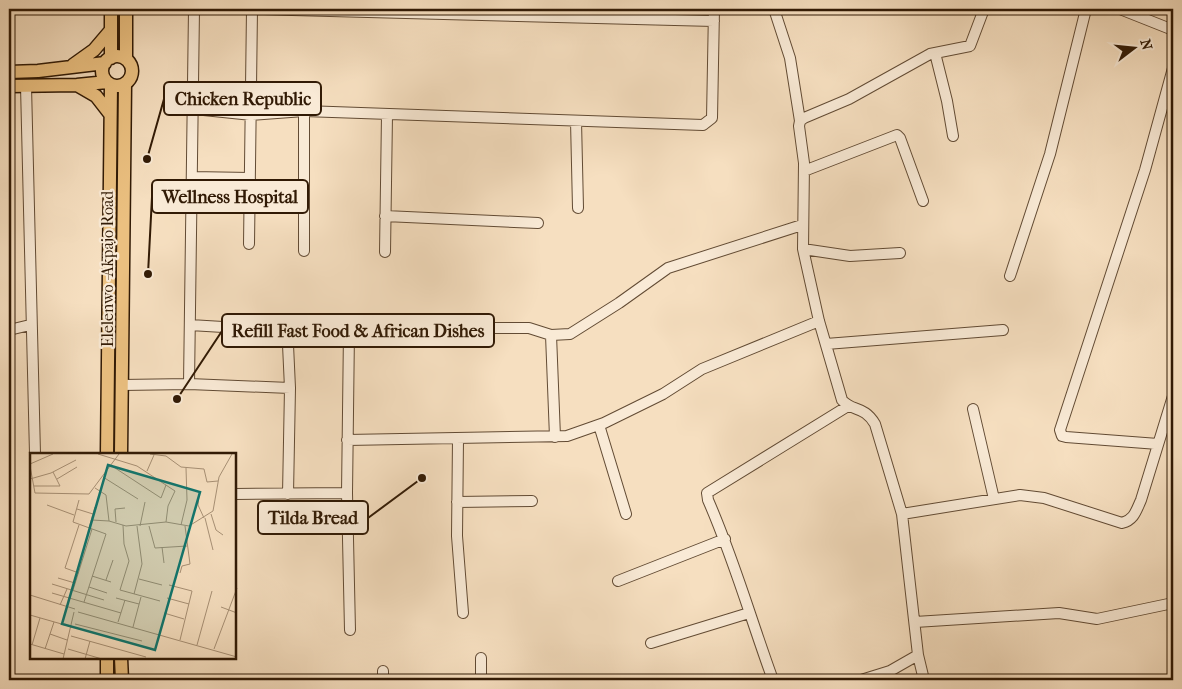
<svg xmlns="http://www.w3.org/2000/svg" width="1182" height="689" font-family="'IM FELL French Canon',serif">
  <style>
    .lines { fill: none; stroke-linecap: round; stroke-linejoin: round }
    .minor-casing { stroke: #624b34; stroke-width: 12 }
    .major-casing { stroke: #311a05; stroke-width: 15 }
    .minor { stroke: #f9ead6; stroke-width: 10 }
    .major { stroke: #ebc080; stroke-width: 12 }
    .labels { text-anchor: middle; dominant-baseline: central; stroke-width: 4.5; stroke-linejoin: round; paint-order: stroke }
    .street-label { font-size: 16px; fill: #311a05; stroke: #f9ead6 }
    .inset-road { fill: none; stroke: #a79075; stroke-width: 1 }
    .view { fill: #0f766e; fill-opacity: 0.15; stroke: #0f766e; stroke-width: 2.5 }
    .inset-edge { fill: none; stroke: #311a05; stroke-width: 2.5 }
    .leader { fill: none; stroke: #311a05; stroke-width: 2 }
    .callout-dot { fill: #311a05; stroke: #f9ead6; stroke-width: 2 }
    .callout { fill: #f9ead6; stroke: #311a05; stroke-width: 2 }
    .callout-label { font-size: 18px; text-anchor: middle; font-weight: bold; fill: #311a05 }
  </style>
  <rect width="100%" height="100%" fill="#f6dfc0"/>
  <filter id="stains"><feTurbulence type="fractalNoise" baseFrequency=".004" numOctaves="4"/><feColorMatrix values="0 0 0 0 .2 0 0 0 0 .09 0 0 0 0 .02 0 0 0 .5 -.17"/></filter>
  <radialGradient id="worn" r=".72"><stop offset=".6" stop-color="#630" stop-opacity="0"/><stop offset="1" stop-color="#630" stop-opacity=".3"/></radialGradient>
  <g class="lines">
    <g class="minor-casing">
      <path id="minor" d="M252,9L714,21
        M774,9L790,58L800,121
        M1120,9L1173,30
        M935,53L947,101L953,136
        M26,86L35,454
        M194,109L252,115L304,111L703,125L712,118L714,9
        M576,121L578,208
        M804,171L897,135L900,138L923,201
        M192,177L250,178
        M385,216L538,223
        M249,244L252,9
        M803,249L850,256L900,253
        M304,251V111
        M385,252L387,115
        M1010,276L1050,154L1086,9
        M287,323L290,388L288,494
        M190,325L287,331
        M9,330L30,325
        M551,335L555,437
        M826,344L1003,330
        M189,384L194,9
        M122,385L189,384L290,388
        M973,409L994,499
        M599,425L626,514
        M458,439L457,536L463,613
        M347,440L567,436L604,423L663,394L702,369L819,321
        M1158,444L1066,437L1062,436L1060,430L1145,170L1173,68
        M235,494L347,493
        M457,502L532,501
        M902,514L1020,495L1044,498L1122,523C1134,520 1136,511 1141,500L1173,396
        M618,581L725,539
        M915,622L1059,613L1097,619L1173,603
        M350,630L347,493L349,331L361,328H529L551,335L570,334L619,303L668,268L802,225
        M651,643L749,613
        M481,658V680
        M383,671V680
        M773,680C751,620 734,559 708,500L707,493L848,406
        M861,680L890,671L918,655
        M924,680L918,655L902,514L875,424C864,405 852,412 842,400L819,321L803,249L804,163L799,126L800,121L804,118L849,99L930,54L970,46L984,9"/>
    </g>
    <g class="major-casing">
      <path id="major" d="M102 71a15 15 0 1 1 30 0a15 15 0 1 1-30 0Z
        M111,58V9
        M126,58V9
        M73,65L94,50L111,30
        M9,72L38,71L105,63
        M77,85L96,96L110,114
        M9,86L77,85L107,82
        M107,454L111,85
        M121,454L125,84
        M107,658V680
        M121,658L122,680"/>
    </g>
    <use href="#minor" class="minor"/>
    <use href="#major" class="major"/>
  </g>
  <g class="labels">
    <g class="street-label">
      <text transform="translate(107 269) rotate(-90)">Elelenwo -Akpajo Road</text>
    </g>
  </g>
  <g transform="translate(30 453)">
    <rect width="206" height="206" fill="#f6dfc0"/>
    <path class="inset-road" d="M68,1L107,13L145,38L138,53L136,69M120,1L136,3L151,14L174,16L177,29L188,28M0,11L23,1M0,13L5,40L59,41L89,1M82,13L131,45L136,32M117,18L124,2M73,24L108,46M0,26L21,20L46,7M27,26L47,14M4,33H30L23,19M65,35L76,42L79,68L96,73L136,69L159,73L183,58L189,24L202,1M169,43L168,52L174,65M49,47L43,69L76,81L54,149M17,52L44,62M47,56L63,61M181,61L186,77L193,82M175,65L183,97M62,67L79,68M86,69L85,56L95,55M93,72L94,91L99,108L90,137L130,148M151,72L157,47L156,15M110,73L115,49M119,73L125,95L157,93M59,75L65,54M132,94L134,110M49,120L35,115L49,72M150,120L152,113L160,111L155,73M62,123L81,129M28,125L45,130M109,126L132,132M76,127L83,107M22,131L74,147M139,132L162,138L150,187M59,134L77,140M43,137L62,76M22,140L91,160M104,141L112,111L107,73M0,142L45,156M86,145L109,151M137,145L159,151M30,152L37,136M191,154L207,160M48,159L207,204M134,160L154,166M0,162L42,174M88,169L95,147M45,171L112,188M103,174L111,144M20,181L37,187M41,183L116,204M0,191L34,201M2,192L10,165M167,192L182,138M15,196L24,169M38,196L72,206M184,196L207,135M33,206L44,159M55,206L60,188"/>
    <path class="view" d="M78,12L170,39L125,197L32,171Z"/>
    <rect width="206" height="206" class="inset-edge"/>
  </g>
  <path class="leader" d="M147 159L164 99M148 274L152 197M177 399L222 331M422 478L368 518"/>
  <g class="callout-dot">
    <circle cx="147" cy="159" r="5"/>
    <circle cx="148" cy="274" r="5"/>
    <circle cx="177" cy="399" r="5"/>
    <circle cx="422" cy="478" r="5"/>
  </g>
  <g class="callout">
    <rect x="164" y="82" width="157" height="33" rx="5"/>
    <rect x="152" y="180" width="156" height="33" rx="5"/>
    <rect x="222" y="314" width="272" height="33" rx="5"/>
    <rect x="258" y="501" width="110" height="33" rx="5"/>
  </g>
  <g class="callout-label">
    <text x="243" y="105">Chicken Republic</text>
    <text x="230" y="203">Wellness Hospital</text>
    <text x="358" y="337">Refill Fast Food &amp; African Dishes</text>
    <text x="313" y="524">Tilda Bread</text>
  </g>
  <rect width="1182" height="689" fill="none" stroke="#f6dfc0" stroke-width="30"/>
  <rect x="10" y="10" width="1162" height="669" fill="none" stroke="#311a05" stroke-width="2.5"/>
  <rect x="15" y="15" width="1152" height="659" fill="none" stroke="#311a05"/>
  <g transform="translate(1134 48) rotate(74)" stroke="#f9ead6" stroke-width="4" paint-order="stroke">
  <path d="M0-4L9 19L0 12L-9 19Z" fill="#311a05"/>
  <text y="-8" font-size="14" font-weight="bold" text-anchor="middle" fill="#311a05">N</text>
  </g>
  <rect width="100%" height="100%" filter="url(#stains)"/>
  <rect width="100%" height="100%" fill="url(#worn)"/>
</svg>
